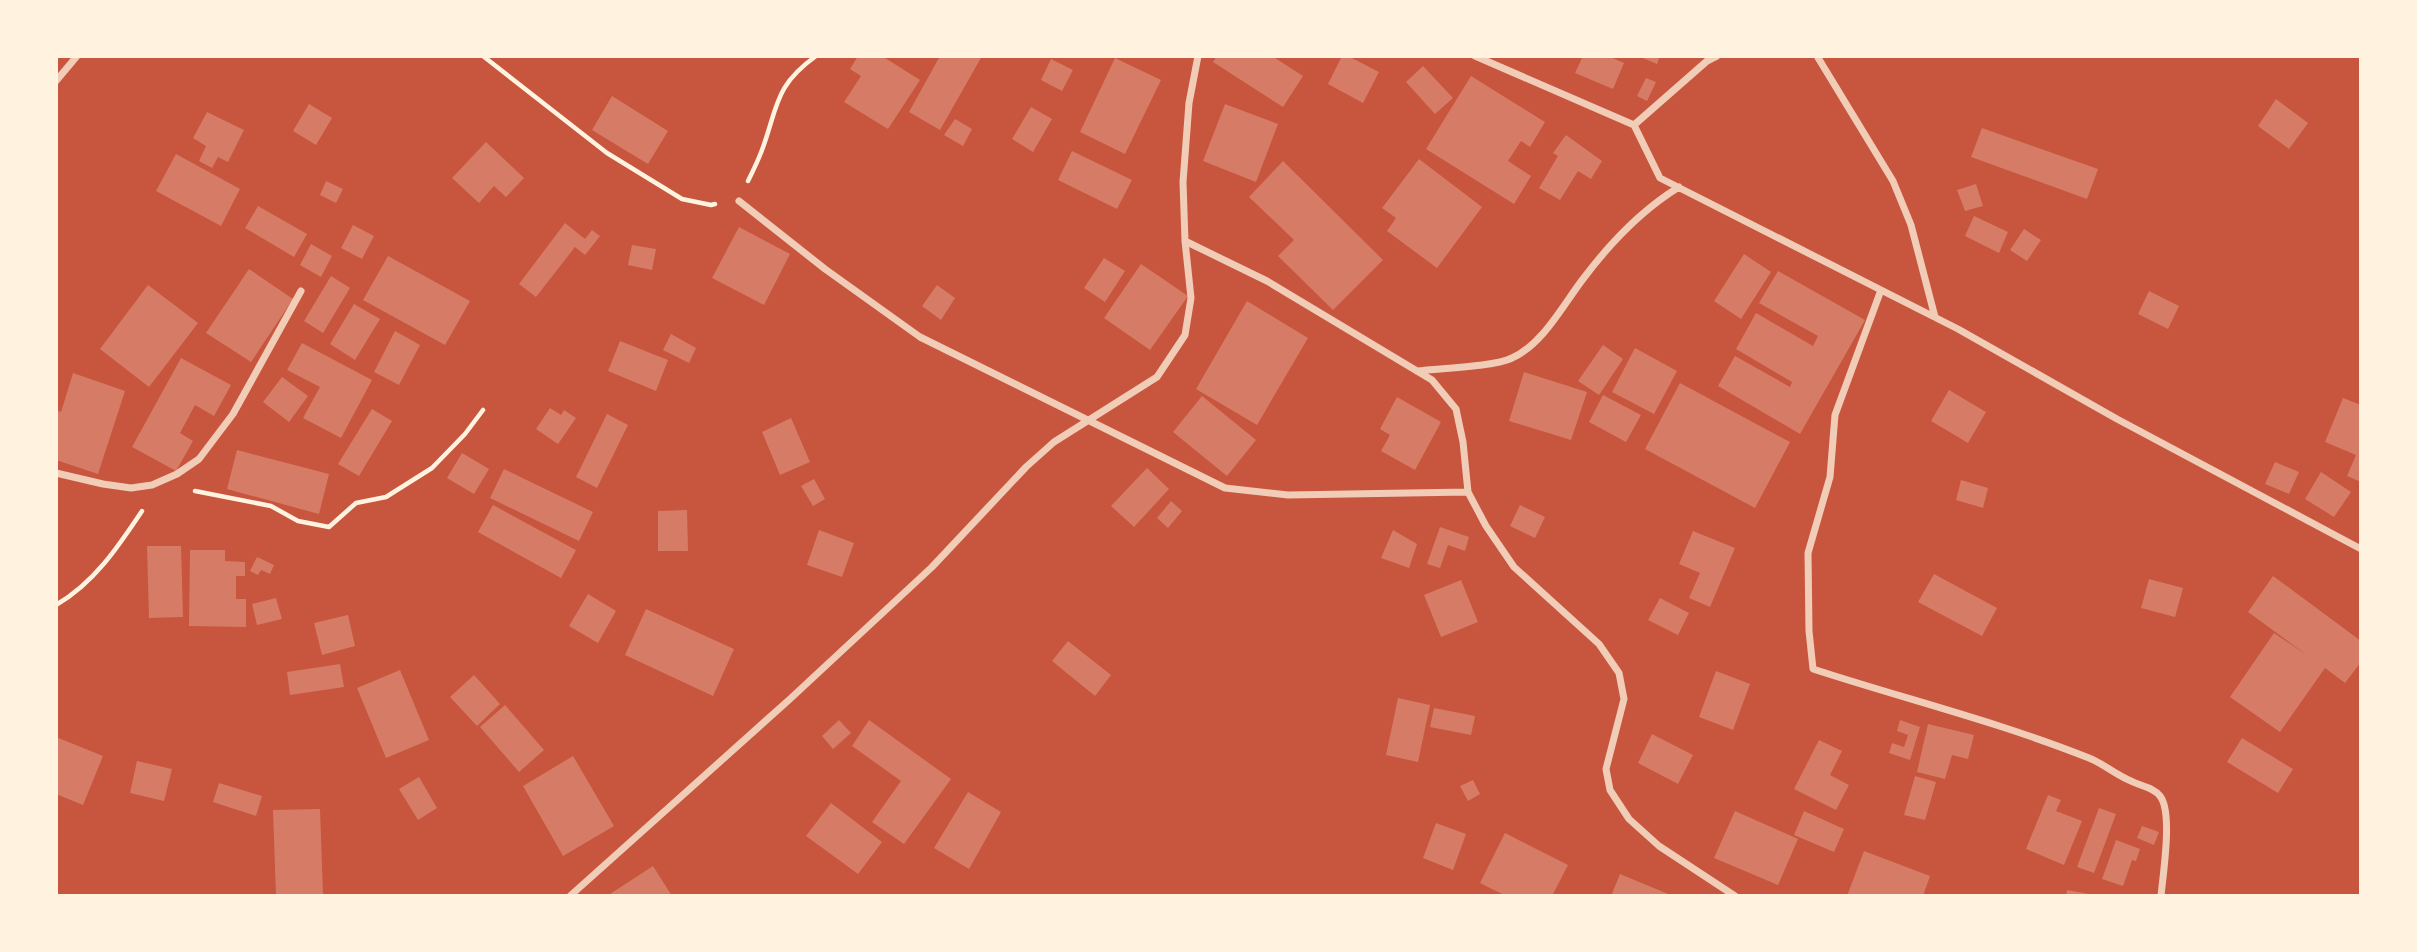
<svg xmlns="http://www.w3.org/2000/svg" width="2417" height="952" font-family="Arial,sans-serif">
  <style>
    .building { fill: #d67c66 }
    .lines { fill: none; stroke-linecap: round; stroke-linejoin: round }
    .path { stroke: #fff3e0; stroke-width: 4.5 }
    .minor { stroke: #f1ccb7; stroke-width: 7 }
  </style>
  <rect width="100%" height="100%" fill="#c8553d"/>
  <path class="building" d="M858,56H882L920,80L888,129L844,102L861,76L850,69Z
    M940,56H982L940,130L909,112Z
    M1217,56H1272L1303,76L1283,107L1213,62Z
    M1342,56H1348L1379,72L1363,103L1328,84Z
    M1583,56H1608L1624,63L1613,89L1575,73Z
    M1638,56H1660L1657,64Z
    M1115,58L1161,80L1125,154L1080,132Z
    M1051,59L1073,70L1062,91L1041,80Z
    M1423,66L1453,98L1435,114L1406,82Z
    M1471,76L1545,122L1530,147L1521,141L1508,161L1531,176L1514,204L1426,149Z
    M1646,78L1656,82L1647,101L1637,96Z
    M612,96L668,131L648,164L592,130Z
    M2276,99L2308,123L2289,149L2258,126Z
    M309,104L332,118L316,145L293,131Z
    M1225,104L1278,124L1256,182L1203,161Z
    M1031,107L1052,119L1033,152L1012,139Z
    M207,112L244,130L228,162L218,157L212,168L199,161L206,146L193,138Z
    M955,119L972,129L963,146L944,135Z
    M1982,128L2098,169L2087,199L1971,157Z
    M1566,135L1602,161L1591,179L1578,171L1560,200L1539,188L1558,156L1553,153Z
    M486,142L524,178L506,197L494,186L479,203L452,178Z
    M1072,151L1132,180L1117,209L1058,180Z
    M176,154L240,189L221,226L156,191Z
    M1419,159L1482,207L1437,268L1387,231L1396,218L1382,208Z
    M1283,161L1383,260L1333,310L1278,256L1294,240L1249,197Z
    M326,181L343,189L336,203L320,195Z
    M1976,184L1983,206L1965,211L1957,190Z
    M258,206L307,234L294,257L245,228Z
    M1974,216L2008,232L1999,253L1965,236Z
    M565,223L585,239L592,230L600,236L585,255L575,247L536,297L519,284Z
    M353,225L374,236L362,259L341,248Z
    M739,227L790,254L764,305L712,278Z
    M2024,229L2041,240L2027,261L2010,250Z
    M311,244L332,256L321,277L300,265Z
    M632,245L656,249L652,270L628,265Z
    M1744,254L1771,272L1741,319L1714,301Z
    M388,256L470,301L445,345L363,300Z
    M1104,258L1125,271L1105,302L1084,288Z
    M1141,264L1188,296L1150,350L1104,318Z
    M249,269L293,299L251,362L206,333Z
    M1778,271L1865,320L1800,434L1718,386L1735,356L1790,387L1792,382L1736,349L1756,313L1813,346L1818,336L1759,303Z
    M331,276L350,288L323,333L304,321Z
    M148,285L198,323L149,387L100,349Z
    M937,285L955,298L941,320L922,306Z
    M2149,291L2179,306L2168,329L2138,314Z
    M1247,301L1308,338L1257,425L1196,389Z
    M354,304L380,319L355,360L330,344Z
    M395,331L420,345L399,385L374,372Z
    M671,334L696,348L689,363L663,350Z
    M620,341L668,360L656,391L608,371Z
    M302,343L372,380L341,438L303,418L320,387L287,370Z
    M1603,345L1623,359L1599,395L1578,381Z
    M1635,348L1677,371L1654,414L1612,392Z
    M181,358L231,385L214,416L195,405L180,433L193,441L176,471L132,447Z
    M1524,372L1587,392L1571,440L1509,421Z
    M73,373L125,391L98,474L56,460V410L61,412Z
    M282,377L308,396L289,422L263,402Z
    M1680,383L1790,442L1755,508L1645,449Z
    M1949,390L1986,412L1968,443L1931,421Z
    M1603,395L1641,415L1626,442L1589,422Z
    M1202,396L1256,440L1227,476L1173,432Z
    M1397,397L1441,422L1415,470L1381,451L1390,435L1380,429Z
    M2343,398L2361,405V482L2347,476L2356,455L2325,442Z
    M550,408L561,415L564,410L576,418L558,444L536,429Z
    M372,409L392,421L359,476L338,464Z
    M607,414L628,425L597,488L576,477Z
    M791,418L810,462L780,475L762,432Z
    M237,450L329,474L319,514L227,489Z
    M462,453L489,469L474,494L447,478Z
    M2275,462L2299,472L2289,494L2265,484Z
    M1147,468L1169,489L1134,527L1111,506Z
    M504,469L593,512L579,541L490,498Z
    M2321,472L2351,492L2334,517L2305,499Z
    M814,479L825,499L813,506L801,486Z
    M1961,480L1988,488L1983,508L1956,500Z
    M1171,501L1182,511L1168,528L1157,518Z
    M493,505L576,550L561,578L478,532Z
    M1520,505L1545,517L1535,538L1510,526Z
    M687,510L688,551H658V511Z
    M1440,527L1469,537L1465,551L1448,545L1440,568L1427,564Z
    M819,530L854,543L842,577L807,565Z
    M1393,530L1417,544L1409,568L1381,558Z
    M1693,531L1735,548L1710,607L1689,598L1700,573L1679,564Z
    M147,546H181L183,617L149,618Z
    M190,550H225V561L245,562V576H236V599H246V627L189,626Z
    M257,557L274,565L270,574L261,570L258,575L250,571Z
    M1934,574L1997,608L1982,636L1918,602Z
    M2273,576L2361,641V662L2345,683L2325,668L2280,732L2230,697L2274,633L2308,656L2248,612Z
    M2149,579L2183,588L2175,617L2141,608Z
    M1461,580L1478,622L1441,637L1424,595Z
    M588,594L616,611L598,643L569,626Z
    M276,598L282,619L257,625L252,604Z
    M1660,598L1689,613L1678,635L1648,620Z
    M646,609L734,649L713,696L625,655Z
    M348,615L355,646L322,655L314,623Z
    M1068,641L1111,675L1095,696L1052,661Z
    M340,664L344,687L290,695L287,672Z
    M400,670L429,740L386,758L357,688Z
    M1716,671L1750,684L1733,730L1699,717Z
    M474,675L500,704L477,726L450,697Z
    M1398,698L1430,705L1418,762L1386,755Z
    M505,705L544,750L519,772L480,727Z
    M1434,708L1475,716L1471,735L1430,727Z
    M839,720L851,733L833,749L822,736Z
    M869,720L951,779L904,844L872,822L901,781L852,746Z
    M1900,720L1920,727L1910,760L1889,753L1892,743L1904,747L1908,735L1897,731Z
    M1928,724L1974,735L1968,759L1952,755L1945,779L1917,772Z
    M1652,734L1693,755L1678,784L1638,763Z
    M56,737L103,756L83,805L56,794Z
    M2242,738L2293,769L2278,793L2227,762Z
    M1819,740L1842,751L1830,775L1849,785L1836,810L1794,789Z
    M573,756L614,826L563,856L523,786Z
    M137,761L172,769L164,801L130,793Z
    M1915,776L1936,782L1925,820L1904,815Z
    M419,777L437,808L418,820L399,789Z
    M1473,780L1480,794L1468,801L1460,786Z
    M219,783L262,796L256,816L213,802Z
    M968,792L1001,812L969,869L934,848Z
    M2048,795L2061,800L2056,811L2082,821L2064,865L2026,849Z
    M831,803L882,842L858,874L806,836Z
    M2099,808L2116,814L2094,873L2077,867Z
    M320,809L323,895L276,896L273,810Z
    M1735,811L1798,839L1778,885L1714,858Z
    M1804,811L1844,829L1834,852L1794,835Z
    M1436,823L1466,834L1453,870L1423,858Z
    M2142,826L2159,832L2154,845L2137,838Z
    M1505,833L1568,865L1552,896H1506L1480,883Z
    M2116,840L2140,849L2136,861L2132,860L2123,886L2102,879Z
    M1864,851L1930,876L1923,896H1847Z
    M653,866L672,896H607Z
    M1620,874L1673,896H1611Z
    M2067,890L2094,895V896H2066Z"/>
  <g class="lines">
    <path class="path" d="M483,56L607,153L682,199L711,205L715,204
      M748,181C753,171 758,161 762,150C778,107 774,86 816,56
      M195,491L271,506L298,521L329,527L356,503L386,497L432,468L465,434L483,410
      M56,605C94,583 118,547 142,511"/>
    <path class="minor" d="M1475,56L1634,125L1660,178L1958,329L2117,419L2361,549
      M1817,56L1893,181L1911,225L1935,317
      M56,81L77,56
      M1634,125L1707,61L1717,56
      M739,201L825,269L920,337L1225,488L1288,495L1468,492
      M1185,241L1267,281L1432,380L1456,409L1463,442L1468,492L1486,526L1514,567L1599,644L1619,673L1624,699L1606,769L1610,790L1629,819L1659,846L1735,896
      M1881,290L1835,415L1830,477L1808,553L1809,631L1813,669C1905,699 1999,722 2089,758C2104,764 2116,775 2131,781C2140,786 2153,787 2160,796C2173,812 2163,874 2161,896
      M1417,371C1440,368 1494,367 1512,358C1543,344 1563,305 1583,279C1610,243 1640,211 1679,187
      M56,473L103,484L131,488L152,485L177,474L199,459L233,414L301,291
      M570,896L790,699L932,567L1026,467L1054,442L1157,377L1185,335L1191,298L1185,241L1183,182L1189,103L1198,56"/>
  </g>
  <rect width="2417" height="952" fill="none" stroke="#fff3e0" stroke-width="116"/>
</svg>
